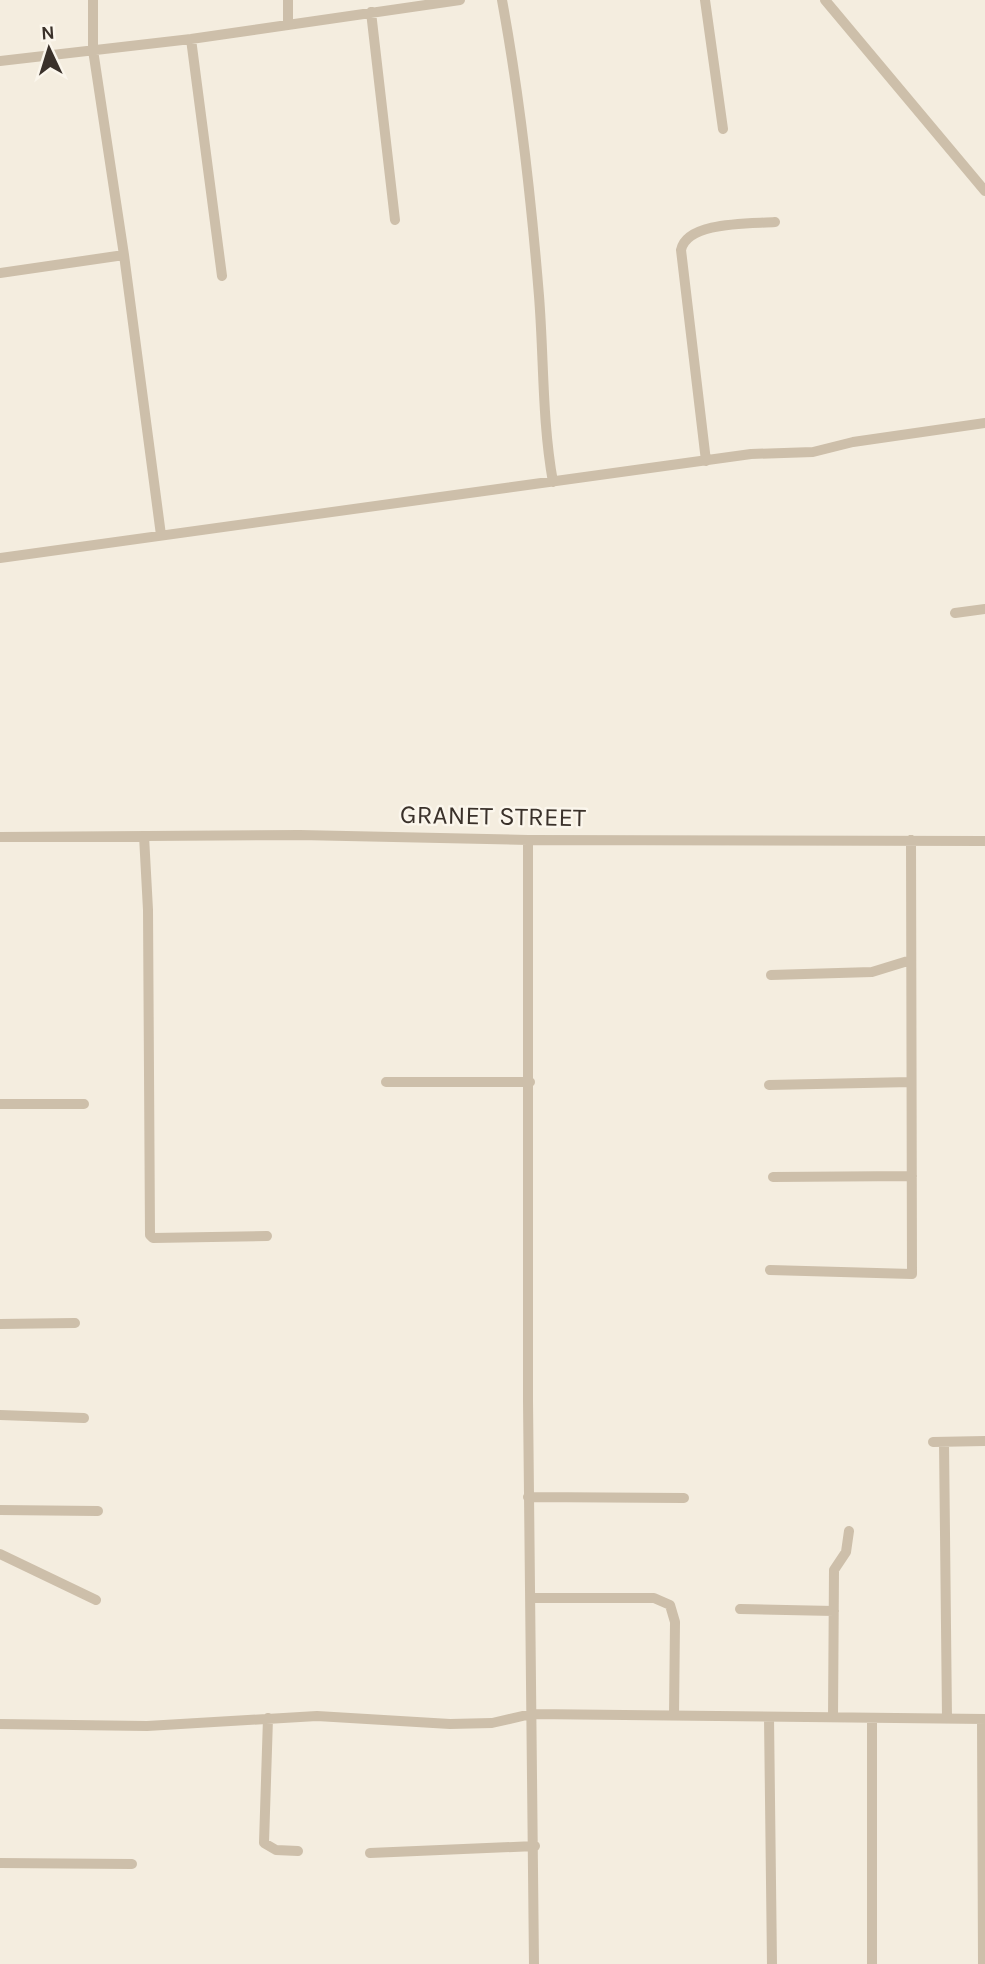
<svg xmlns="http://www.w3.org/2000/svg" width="985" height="1964" font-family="Karla,sans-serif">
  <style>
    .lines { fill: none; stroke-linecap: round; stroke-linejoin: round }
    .street { stroke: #cdbfaa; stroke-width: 10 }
    .labels { text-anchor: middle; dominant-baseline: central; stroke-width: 5; stroke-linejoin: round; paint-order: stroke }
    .street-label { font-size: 26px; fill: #3a312a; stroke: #fbf6ec }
  </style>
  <rect width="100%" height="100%" fill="#f4eddf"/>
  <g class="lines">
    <path class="street" d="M93,0V50L124,255L161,535
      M288,0V25
      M502,0C520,98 531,197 539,296C544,359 542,421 553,482
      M705,0L723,129
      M825,0L985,191
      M371,12L395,220
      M191,39L222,276
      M0,61L191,39L460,0
      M0,273L124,255
      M706,461L681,250C687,221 750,224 775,222
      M0,558L751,454L813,452L853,442L985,423
      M955,613L985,609
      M144,836L148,910L150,1235L153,1238L267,1236
      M0,837L300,835L528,840L985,841
      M528,840V1401L534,1964
      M771,975L872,972L911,960
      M386,1082H530
      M769,1085L911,1082
      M0,1104H84
      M773,1177L912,1176
      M770,1270L912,1274L911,840
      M0,1324L75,1323
      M0,1415L84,1418
      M933,1442L985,1441
      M944,1442L947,1718
      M528,1497L684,1498
      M0,1510L98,1511
      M0,1554L96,1600
      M530,1598H654L670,1605L675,1622L674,1716
      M740,1609L834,1611
      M769,1717L772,1964
      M833,1717L834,1570L846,1552L849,1531
      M268,1718L264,1843L276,1850L298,1851
      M872,1718V1964
      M982,1719L983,1964
      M0,1724L147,1726L317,1716L450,1724L492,1723L531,1714L985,1719
      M370,1853L535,1846
      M0,1863L132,1864"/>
  </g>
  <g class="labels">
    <g class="street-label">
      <text transform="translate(493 816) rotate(1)">GRANET STREET</text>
    </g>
  </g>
  <g transform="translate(49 49) rotate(356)" stroke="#fbf6ec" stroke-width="5" paint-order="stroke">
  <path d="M0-5L12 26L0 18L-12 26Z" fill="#3a312a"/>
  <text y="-10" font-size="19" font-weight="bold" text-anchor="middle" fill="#3a312a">N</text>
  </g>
</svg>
